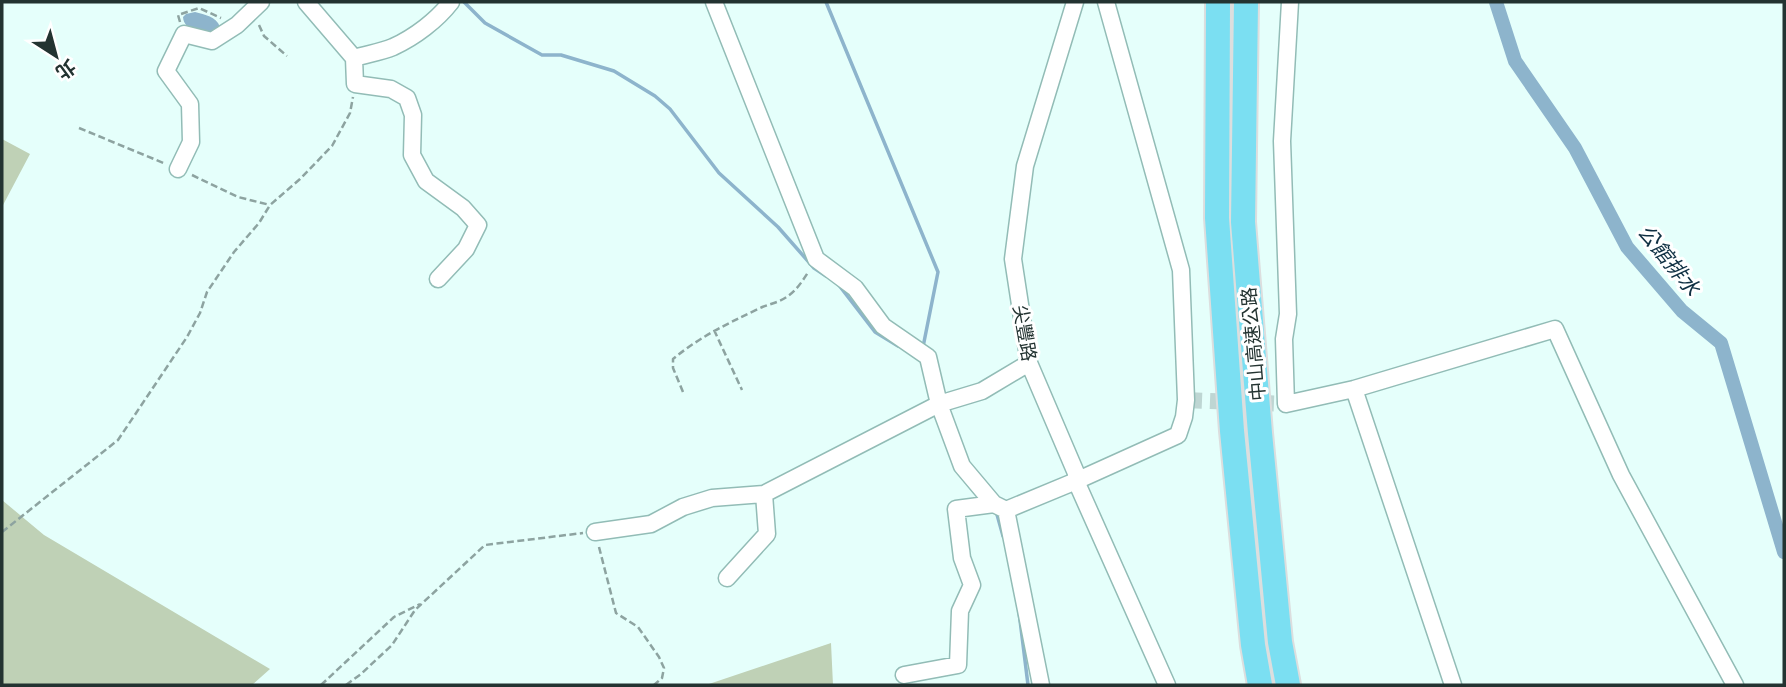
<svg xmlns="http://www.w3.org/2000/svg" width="1786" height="687" font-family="Merriweather,'Noto Sans TC',serif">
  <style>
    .green { fill: #bfd1b6 }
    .water { fill: #8db4cc }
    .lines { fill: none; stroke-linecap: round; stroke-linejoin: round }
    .stream { stroke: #8db4cc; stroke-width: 3.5 }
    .canal { stroke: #8db4cc; stroke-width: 14 }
    .minor-tunnel { stroke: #bed6d3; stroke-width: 16; stroke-dasharray: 16 8; stroke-linecap: butt }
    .minor-casing { stroke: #92bcb6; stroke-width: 19 }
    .highway-casing { stroke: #dcdede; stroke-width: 28 }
    .path { stroke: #8da3a0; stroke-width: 2.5; stroke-dasharray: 7 3.5; stroke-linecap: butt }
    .minor { stroke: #fff; stroke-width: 16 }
    .highway { stroke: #7bdff2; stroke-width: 24 }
    .labels { text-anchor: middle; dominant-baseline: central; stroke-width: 6; stroke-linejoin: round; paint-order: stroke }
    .street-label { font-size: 19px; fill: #233331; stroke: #fff }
    .water-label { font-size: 21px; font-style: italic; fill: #0f3043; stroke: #fff }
  </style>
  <rect width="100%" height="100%" fill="#e5fffb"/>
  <path class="green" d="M2,139L30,154L2,207Z
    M2,500L44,535L270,669L252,685H2Z
    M831,643L833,685H706Z"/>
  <path class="water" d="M195,12C205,15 216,16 220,27L213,33C201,32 184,31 183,17L186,14Z"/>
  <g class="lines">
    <path class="stream" d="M464,2L485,23L542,55H561L614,71L655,96L670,109L719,173L778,227L814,268L826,276
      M826,2L938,272L923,347
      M838,284L875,332L898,346
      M996,511L1003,536
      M1019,612L1028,685"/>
    <path class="canal" d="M1496,2L1515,61L1575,148L1627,247L1682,311L1721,343L1784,552"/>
    <path class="minor-tunnel" d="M1186,400L1286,404"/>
    <g class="minor-casing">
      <path id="minor" d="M306,2L354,58L355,84L391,89L407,98L413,115L412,155L426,181L463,208L478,225L466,249L438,279
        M714,2L816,259L855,288L883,326L928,357L939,404L962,466L994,504L1006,510L1041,685
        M1075,2L1025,166L1013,259L1029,363L1076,473V481L1167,685
        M1290,2L1282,141L1288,314L1284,339L1286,404L1354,389L1555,329L1621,475L1735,685
        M354,58C367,54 381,52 393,47C415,37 437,20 451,2
        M178,169L191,142L190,104L166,71L184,34L212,41L237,25L261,2
        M1354,389L1453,685
        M764,494L939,404L982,391L1029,363
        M1006,510L1076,481L1178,435L1184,417L1186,400L1181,270L1106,2
        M595,532L651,524L683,507L712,498L764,494L767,534L727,578
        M904,675L958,665L960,611L972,585L962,558L956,509L994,504"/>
    </g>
    <g class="highway-casing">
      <path id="highway" d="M1218,2L1217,218L1232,431L1253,645L1260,685
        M1246,2L1243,222L1260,433L1280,642L1288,685"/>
    </g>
    <path class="path" d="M180,22L178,15L199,8L221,18
      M259,25L264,36L287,56
      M79,128L166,164
      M192,175L238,197L270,205
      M714,330L742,390
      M683,392L673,368V359C701,336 725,325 758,309C768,304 779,303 788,296C797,290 803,280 809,271
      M2,532L118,440L187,337L200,313L207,292L234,252L259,223L270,205L300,179L332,146L350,113L353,97
      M599,547L616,613L638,627L659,657L664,668L662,678L654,685
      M321,685L394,617L420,604
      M346,685L361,674L392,645L415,610L485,545L583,533"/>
    <use href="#minor" class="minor"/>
    <use href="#highway" class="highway"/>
  </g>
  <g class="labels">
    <g class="street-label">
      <text transform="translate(1025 333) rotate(80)">尖豐路</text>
      <text transform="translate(1253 344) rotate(-95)">中山高速公路</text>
    </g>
    <g class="water-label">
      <text transform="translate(1669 260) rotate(51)">公館排水</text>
    </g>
  </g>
  <rect width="1786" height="687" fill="none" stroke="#233331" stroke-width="7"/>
  <g transform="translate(56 56) rotate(144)" stroke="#ffffff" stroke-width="5" paint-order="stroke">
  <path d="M0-5L12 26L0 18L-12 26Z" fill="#233331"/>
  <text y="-10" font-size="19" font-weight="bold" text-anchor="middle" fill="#233331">北</text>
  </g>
</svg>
